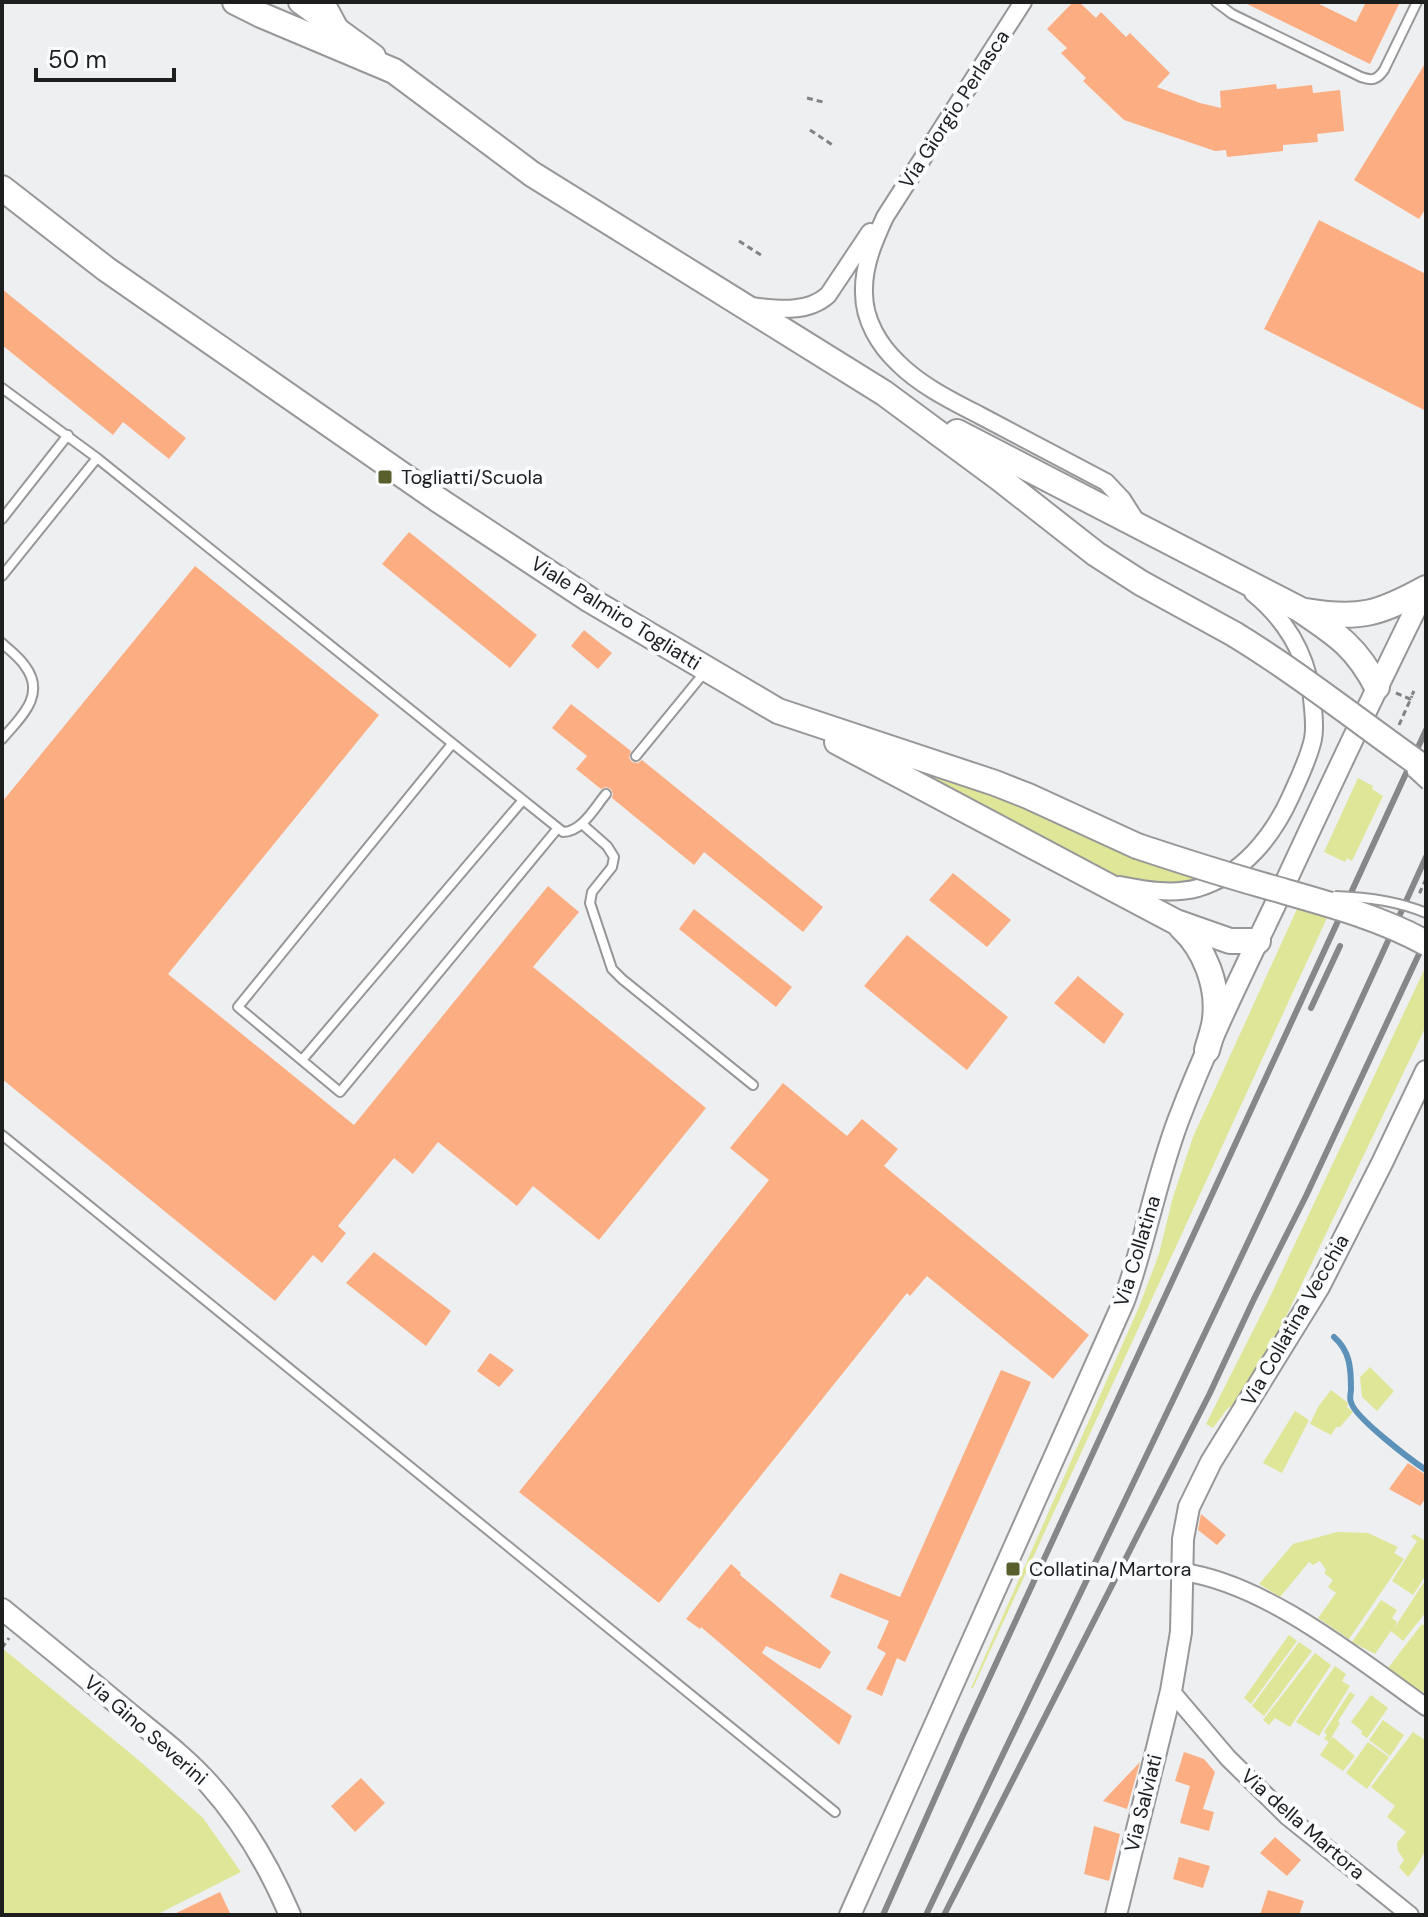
<svg xmlns="http://www.w3.org/2000/svg" width="1428" height="1917" font-family="'DM Sans',sans-serif">
  <style>
    .green { fill: #dfe697 }
    .lines { fill: none; stroke-linecap: round; stroke-linejoin: round }
    .stream { stroke: #5c92b9; stroke-width: 6 }
    .building { fill: #fcae82 }
    .service-casing { stroke: #979799; stroke-width: 12 }
    .minor-casing { stroke: #979799; stroke-width: 20 }
    .tertiary-casing { stroke: #979799; stroke-width: 24 }
    .secondary-casing { stroke: #979799; stroke-width: 26 }
    .primary-casing { stroke: #979799; stroke-width: 28 }
    .path { stroke: #818282; stroke-width: 3; stroke-dasharray: 6 4; stroke-linecap: butt }
    .service { stroke: #fff; stroke-width: 8 }
    .minor { stroke: #fff; stroke-width: 16 }
    .tertiary { stroke: #fff; stroke-width: 20 }
    .secondary { stroke: #fff; stroke-width: 22 }
    .primary { stroke: #fff; stroke-width: 24 }
    .rail { stroke: #868788; stroke-width: 6 }
    .service-bridge-casing { stroke: #979799; stroke-width: 12; stroke-linecap: butt }
    .primary-bridge-casing { stroke: #979799; stroke-width: 28; stroke-linecap: butt }
    .service-bridge { stroke: #fff; stroke-width: 8 }
    .primary-bridge { stroke: #fff; stroke-width: 24 }
    .poi-dot { fill: #585e2c; stroke: #fbfcfe; stroke-width: 3 }
    .labels { text-anchor: middle; dominant-baseline: central; stroke-width: 8; stroke-linejoin: round; paint-order: stroke }
    .street-label { font-size: 20px; fill: #1d1e1e; stroke: #fbfcfe }
    .poi-label { font-size: 20px; fill: #1d1e1e; stroke: #fbfcfe; text-anchor: start }
  </style>
  <rect width="100%" height="100%" fill="#eeeff0"/>
  <path class="green" d="M909,768L994,792L1113,846L1201,880L1187,884L1139,883L1114,874Z
    M1358,778L1373,786L1372,789L1383,796L1352,861L1347,858L1345,862L1324,852Z
    M1297,909L1327,918L973,1688H971L1139,1307L1159,1254L1173,1197L1193,1137Z
    M1426,966V1026L1268,1354L1235,1403L1227,1409L1213,1428L1206,1424L1268,1301Z
    M1370,1367L1394,1391L1377,1411L1362,1397L1360,1377Z
    M1331,1390L1348,1403L1347,1407L1353,1412L1340,1427H1336L1331,1435L1310,1424L1318,1407Z
    M1295,1411L1309,1420L1282,1473L1263,1463Z
    M1337,1532L1368,1533L1398,1547L1394,1553L1404,1559L1349,1639L1318,1618L1336,1593L1328,1587L1333,1580L1324,1573L1326,1570L1320,1561L1313,1565L1309,1562L1280,1597L1259,1584L1293,1544Z
    M1414,1534L1426,1541V1575L1413,1595L1392,1581L1417,1541L1411,1537Z
    M1426,1579V1612L1403,1641L1391,1631L1375,1654L1352,1642L1381,1600L1397,1610L1392,1618L1397,1622L1393,1630Z
    M1422,1624L1426,1627V1690L1422,1693L1388,1668Z
    M1289,1635L1297,1641L1251,1704L1244,1698Z
    M1299,1642L1312,1651L1264,1716L1252,1706Z
    M2,1648L142,1763L203,1818L241,1872L156,1915H2Z
    M1315,1653L1331,1665L1290,1727L1275,1718L1269,1725L1263,1720Z
    M1335,1666L1346,1674L1342,1681L1350,1686L1319,1736L1296,1722Z
    M1350,1692L1355,1695L1338,1721L1340,1723L1330,1740L1333,1737L1355,1756L1343,1771L1320,1755L1329,1742L1324,1739L1327,1735L1324,1732Z
    M1371,1695L1388,1708L1367,1738L1361,1734L1362,1731L1351,1722Z
    M1383,1720L1404,1735L1390,1756L1369,1740Z
    M1413,1732L1426,1741V1849C1421,1859 1416,1868 1408,1877L1399,1867L1404,1860L1398,1851L1397,1843L1406,1832L1387,1817L1395,1806L1371,1787Z
    M1368,1742L1389,1757L1367,1789L1346,1773Z"/>
  <g class="lines">
    <path class="stream" d="M1334,1337C1350,1351 1351,1368 1351,1389C1351,1393 1349,1398 1351,1402C1354,1417 1411,1460 1426,1470"/>
  </g>
  <path class="building" d="M1073,2H1079L1096,18L1101,12L1126,37L1130,33L1170,73L1157,87L1200,103L1221,108L1220,91L1276,84L1277,89L1312,85L1313,93L1340,90L1344,131L1317,134L1318,142L1283,145V151L1227,157L1226,150L1215,151L1124,120L1083,81L1086,78L1061,53L1067,48L1047,29Z
    M1243,2H1315L1356,22L1366,2H1400L1370,64Z
    M1426,62V208L1419,219L1354,180Z
    M1319,220L1426,274V411L1264,329Z
    M2,289L186,438L169,459L123,422L113,435L2,345Z
    M409,532L537,635L510,668L382,564Z
    M195,566L379,715L168,974L354,1125L548,886L579,912L533,967L706,1108L599,1240L533,1186L517,1206L438,1142L413,1174L394,1158L338,1226L346,1233L322,1263L313,1255L275,1301L2,1079V802Z
    M584,630L612,653L598,669L571,646Z
    M571,704L631,751L629,758L632,762L638,763L642,760L823,907L803,932L704,852L694,865L612,798L613,794L611,789L606,787L601,789L576,769L587,756L552,728Z
    M953,873L1011,920L987,947L929,900Z
    M694,909L792,987L776,1007L679,929Z
    M907,935L1008,1017L967,1070L864,986Z
    M1078,976L1124,1014L1104,1044L1054,1003Z
    M783,1083L847,1136L862,1119L898,1149L884,1166L1089,1335L1053,1379L927,1276L910,1296L907,1293L659,1603L519,1492L769,1180L730,1148Z
    M374,1252L451,1311L426,1346L346,1283Z
    M490,1353L514,1370L499,1387L477,1371Z
    M1001,1370L1031,1382L905,1662L897,1658L882,1696L866,1689L886,1653L877,1648L889,1621L830,1597L840,1573L900,1597Z
    M1408,1463L1426,1475V1498L1420,1506L1389,1489Z
    M1201,1514L1226,1535L1217,1545L1198,1530Z
    M731,1564L741,1573L740,1575L831,1652L820,1669L766,1646L762,1653L852,1716L839,1745L701,1627L700,1629L686,1619Z
    M1184,1752L1204,1759L1215,1772L1203,1809L1214,1812L1209,1831L1180,1823L1190,1786L1175,1781Z
    M1140,1762L1127,1809L1103,1801Z
    M361,1778L385,1803L355,1832L331,1806Z
    M1094,1826L1120,1834L1109,1881L1084,1874Z
    M1275,1837L1301,1860L1287,1876L1260,1853Z
    M1179,1857L1210,1866L1203,1888L1173,1879Z
    M1268,1890L1304,1901L1299,1915H1260Z
    M220,1892L231,1915H172Z"/>
  <g class="lines">
    <g class="service-casing">
      <path id="service" d="M1216,2L1232,14L1361,77C1372,81 1377,80 1384,70L1417,2
        M2,388L97,458L563,832C582,832 595,807 606,794
        M2,519L68,435
        M2,576L97,458
        M2,643C9,650 19,657 25,666C47,695 20,718 2,739
        M452,744L238,1007L340,1092L558,828
        M636,756L704,673
        M582,824L607,846L614,857L612,867L592,892L590,903L612,969L622,979L753,1085
        M302,1060L523,800
        M2,1135L835,1812"/>
    </g>
    <g class="minor-casing">
      <path id="minor" d="M326,2L340,28
        M1023,2L885,217C874,241 863,266 864,293C864,320 879,345 898,363C921,386 952,401 981,416C1022,438 1064,460 1106,482L1122,499L1138,524
        M750,306C776,309 807,314 828,295L870,232
        M1120,885C1146,890 1172,895 1198,888C1242,875 1273,836 1291,796C1299,778 1309,758 1313,739C1315,729 1314,718 1313,708C1310,661 1290,623 1253,593
        M1183,1572C1267,1584 1358,1659 1426,1707
        M1171,1691L1228,1758L1288,1817L1410,1915"/>
    </g>
    <g class="tertiary-casing">
      <path id="tertiary" d="M2,1609C45,1644 88,1679 131,1715C158,1737 186,1758 209,1784C243,1822 270,1868 290,1915
        M850,1915L1124,1301C1145,1242 1156,1180 1178,1121C1206,1047 1241,976 1275,905C1324,799 1374,693 1426,588
        M1116,1915L1171,1691L1181,1632L1183,1539L1189,1507L1211,1462L1319,1287L1382,1163L1426,1071"/>
    </g>
    <g class="secondary-casing">
      <path id="secondary" d="M300,2L374,56"/>
    </g>
    <g class="primary-casing">
      <path id="primary" d="M235,2L261,15L394,71L532,174L884,393L999,478L1096,554L1141,583L1234,634
        M2,188L106,269L437,499L590,600L778,711L995,783L1028,796L1137,846
        M957,432L1299,609C1336,634 1356,646 1377,687
        M1306,611C1359,620 1379,614 1426,588
        M837,742L1176,922L1230,941H1258
        M1181,927C1205,949 1219,986 1215,1019C1214,1029 1210,1039 1207,1050"/>
    </g>
    <path class="path" d="M807,98L823,102
      M810,130L834,146
      M739,241L764,257
      M1396,693L1410,699L1414,691
      M1399,725L1412,696
      M1426,879L1420,892L1426,895
      M2,1648L9,1638"/>
    <use href="#service" class="service"/>
    <use href="#minor" class="minor"/>
    <use href="#tertiary" class="tertiary"/>
    <use href="#secondary" class="secondary"/>
    <use href="#primary" class="primary"/>
    <path class="rail" d="M1311,1008L1340,946
      M883,1915L963,1735L1426,730
      M926,1915C1094,1563 1266,1213 1426,857
      M944,1915L1209,1395L1253,1301L1306,1196L1426,939"/>
    <g class="service-bridge-casing">
      <path id="service-bridge" d="M1412,772L1426,785
        M1335,896C1365,897 1398,901 1426,913"/>
    </g>
    <g class="primary-bridge-casing">
      <path id="primary-bridge" d="M1234,634C1301,675 1362,724 1426,769
        M1137,846C1179,860 1220,873 1262,885C1317,901 1375,915 1426,943"/>
    </g>
    <use href="#service-bridge" class="service-bridge"/>
    <use href="#primary-bridge" class="primary-bridge"/>
  </g>
  <g class="poi-dot">
    <rect x="377" y="469" width="16" height="16" rx="4"/>
    <rect x="1005" y="1561" width="16" height="16" rx="4"/>
  </g>
  <g class="labels">
    <g class="street-label">
      <text transform="translate(954 109) rotate(-57)">Via Giorgio Perlasca</text>
      <text transform="translate(616 613) rotate(32)">Viale Palmiro Togliatti</text>
      <text transform="translate(1137 1251) rotate(-73)">Via Collatina</text>
      <text transform="translate(1295 1320) rotate(-60)">Via Collatina Vecchia</text>
      <text transform="translate(146 1730) rotate(41)">Via Gino Severini</text>
      <text transform="translate(1143 1803) rotate(-76)">Via Salviati</text>
      <text transform="translate(1303 1824) rotate(41)">Via della Martora</text>
    </g>
    <g class="poi-label">
      <text x="401" y="477">Togliatti/Scuola</text>
      <text x="1029" y="1569">Collatina/Martora</text>
    </g>
  </g>
  <rect width="1428" height="1917" fill="none" stroke="#1d1e1e" stroke-width="8"/>
  <path d="M36 68v12h138v-12" fill="none" stroke="#1d1e1e" stroke-width="4"/>
  <text x="48" y="68" font-size="24" fill="#1d1e1e" stroke="#fbfcfe" stroke-width="6" paint-order="stroke">50 m</text>
</svg>
